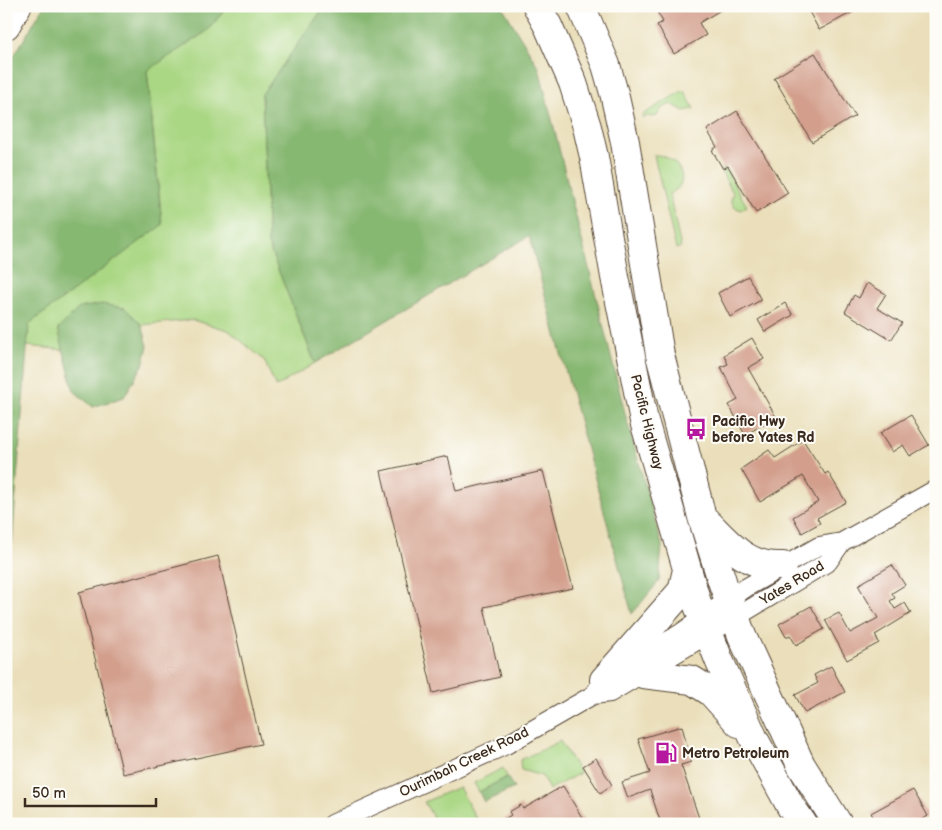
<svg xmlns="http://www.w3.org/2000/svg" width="942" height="830" font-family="'Balsamiq Sans',sans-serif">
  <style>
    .green { fill: #aad784; stroke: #728051 }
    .forest { fill: #87b872; stroke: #617148 }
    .building { fill: #d39f8c }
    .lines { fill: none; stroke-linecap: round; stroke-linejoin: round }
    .minor-casing { stroke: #554535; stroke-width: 20 }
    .primary-casing { stroke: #554535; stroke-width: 30 }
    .motorway-casing { stroke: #554535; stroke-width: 30 }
    .minor { stroke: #fff; stroke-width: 18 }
    .primary { stroke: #fff; stroke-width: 28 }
    .motorway { stroke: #fff; stroke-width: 28 }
    .labels { text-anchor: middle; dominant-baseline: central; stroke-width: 4; stroke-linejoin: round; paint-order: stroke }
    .poi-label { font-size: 14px; font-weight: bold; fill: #3b2a1e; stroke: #fdfcf7; text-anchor: start }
    .street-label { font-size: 14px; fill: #3b2a1e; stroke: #fdfcf7 }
  </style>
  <rect width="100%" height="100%" fill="#fdfcf7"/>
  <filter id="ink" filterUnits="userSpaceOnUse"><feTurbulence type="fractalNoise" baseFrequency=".02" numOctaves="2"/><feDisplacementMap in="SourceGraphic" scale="10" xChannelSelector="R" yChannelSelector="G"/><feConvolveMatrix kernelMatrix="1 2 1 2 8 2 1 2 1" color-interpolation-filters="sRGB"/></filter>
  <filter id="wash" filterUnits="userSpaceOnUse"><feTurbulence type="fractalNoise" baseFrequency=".0096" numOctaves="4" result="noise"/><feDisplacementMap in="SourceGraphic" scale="20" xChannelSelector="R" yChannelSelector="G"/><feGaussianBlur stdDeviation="1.12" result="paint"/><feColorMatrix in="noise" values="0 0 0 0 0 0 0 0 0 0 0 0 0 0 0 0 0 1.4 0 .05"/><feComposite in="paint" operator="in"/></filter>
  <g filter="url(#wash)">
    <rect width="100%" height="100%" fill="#eadfba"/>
    <path class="green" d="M228,6H325L262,95L268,244L315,363L276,387L264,360L228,330L192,320L142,325L125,308L58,328L64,350L27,346L29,324L162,224L147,70L207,31Z
      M684,90L694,109L684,111L671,104L661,109L657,116L652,117L648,116L643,118L642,115Z
      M654,155C677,154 695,183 669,194L681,247L676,249Z
      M725,168L747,206L741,210L734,207L731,200L733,193L721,171Z
      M560,741L580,773L549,790L542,776L521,770L520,760Z
      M503,768L507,777L479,792L474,783Z
      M459,787L479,824H437L424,802Z"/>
    <path class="forest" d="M44,6H228L207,31L147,71L162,225L29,324L12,544L6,547V69Z
      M325,6H502L539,68L627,421L662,545L659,581L632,614L529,236L315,363L268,244L262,94Z
      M102,304L125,308L142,325L148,346L143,365L124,397L93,407L74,391L58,329L79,308Z
      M507,777L514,788L484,802L479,792Z"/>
    <g id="blocks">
      <path class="building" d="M654,6H727L699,23L706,35L674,54L657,25L663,22Z
        M806,6H864L819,30Z
        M815,53L855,116L812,142L774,78Z
        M737,111L788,193L756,213L728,166L723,169L712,150L717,147L707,130Z
        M748,276L761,300L730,317L718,293Z
        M867,283L886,294L877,308L902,323L891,340L845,312L854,295L859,298Z
        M785,303L793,315L765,332L758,320Z
        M752,338L764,359L748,368L776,417L745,435L729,405L738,400L721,367L728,364L724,355Z
        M911,415L929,445L910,456L903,445L892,452L880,433Z
        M803,440L825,474L828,472L846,502L817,518L820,523L802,533L793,517L818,502L803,476L760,502L741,469L769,450L775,458Z
        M448,456L456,491L543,471L573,588L484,607L500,677L433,693L381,471Z
        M218,556L261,744L123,774L79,592Z
        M892,565L905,585L892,593L895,598L890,601L895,609L905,603L911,613L875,635L879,643L847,660L825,620L839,613L850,633L878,618L858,585Z
        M811,606L824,629L796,645L790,635L786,637L779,624Z
        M831,666L845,692L805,713L795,695L818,683L814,675Z
        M682,726L691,762L681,765L701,824H661L650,790L628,798L622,782L650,773L638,739Z
        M596,758L612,785L600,793L583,766Z
        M563,786L586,824H497L511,815L509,812L521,805L523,809Z
        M913,790L928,816L914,824H877L871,813Z"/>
    </g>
  </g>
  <g filter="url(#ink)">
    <use href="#blocks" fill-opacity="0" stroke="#554535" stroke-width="1"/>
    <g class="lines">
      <g class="minor-casing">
        <path id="minor" d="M593,695L610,693L828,562L842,542
          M332,824L506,745L593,695L604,680L681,633L747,587L819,546L842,542L936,489"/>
      </g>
      <g class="primary-casing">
        <path id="primary" d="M537,6L548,26L573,83L587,127L594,157L615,277L644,421L697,603L719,660L754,739L791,807L803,824
          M581,6L606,65L614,93L625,142L660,355L702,517L723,584L742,636L801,765L838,824
          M706,521C730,545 747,568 783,566
          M643,674L692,680L711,692L739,723
          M604,680L682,591L687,570"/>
      </g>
      <g class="motorway-casing">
        <path id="motorway" d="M6,25L17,6"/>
      </g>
      <use href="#minor" class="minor"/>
      <use href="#primary" class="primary"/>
      <use href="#motorway" class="motorway"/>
    </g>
  </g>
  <defs>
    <g id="bus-bare" transform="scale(1.725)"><path d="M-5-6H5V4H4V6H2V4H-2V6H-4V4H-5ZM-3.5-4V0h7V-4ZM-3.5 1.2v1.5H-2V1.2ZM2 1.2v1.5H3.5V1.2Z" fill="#b5179e" stroke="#fdfcf7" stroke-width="2.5" paint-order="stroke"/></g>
    <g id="fuel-bare" transform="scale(1.725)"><path d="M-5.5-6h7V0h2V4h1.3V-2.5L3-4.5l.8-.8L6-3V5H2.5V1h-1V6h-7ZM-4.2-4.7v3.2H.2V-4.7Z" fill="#b5179e" stroke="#fdfcf7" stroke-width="2.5" paint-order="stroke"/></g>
  </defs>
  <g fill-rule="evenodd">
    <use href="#bus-bare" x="696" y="429"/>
    <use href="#fuel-bare" x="666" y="753"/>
  </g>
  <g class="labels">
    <g class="poi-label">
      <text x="712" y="421">Pacific Hwy<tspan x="712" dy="16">before Yates Rd</tspan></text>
      <text x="682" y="753">Metro Petroleum</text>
    </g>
    <g class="street-label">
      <text transform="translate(647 422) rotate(76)">Pacific Highway</text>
      <text transform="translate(792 583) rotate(-31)">Yates Road</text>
      <text transform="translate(464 762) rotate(-26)">Ourimbah Creek Road</text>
    </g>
  </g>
  <rect width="942" height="830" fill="none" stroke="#fdfcf7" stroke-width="25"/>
  <path d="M25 798v8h131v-8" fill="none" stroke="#3b2a1e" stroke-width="2.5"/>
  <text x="32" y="798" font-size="15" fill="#3b2a1e" stroke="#fdfcf7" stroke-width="4" paint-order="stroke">50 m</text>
</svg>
